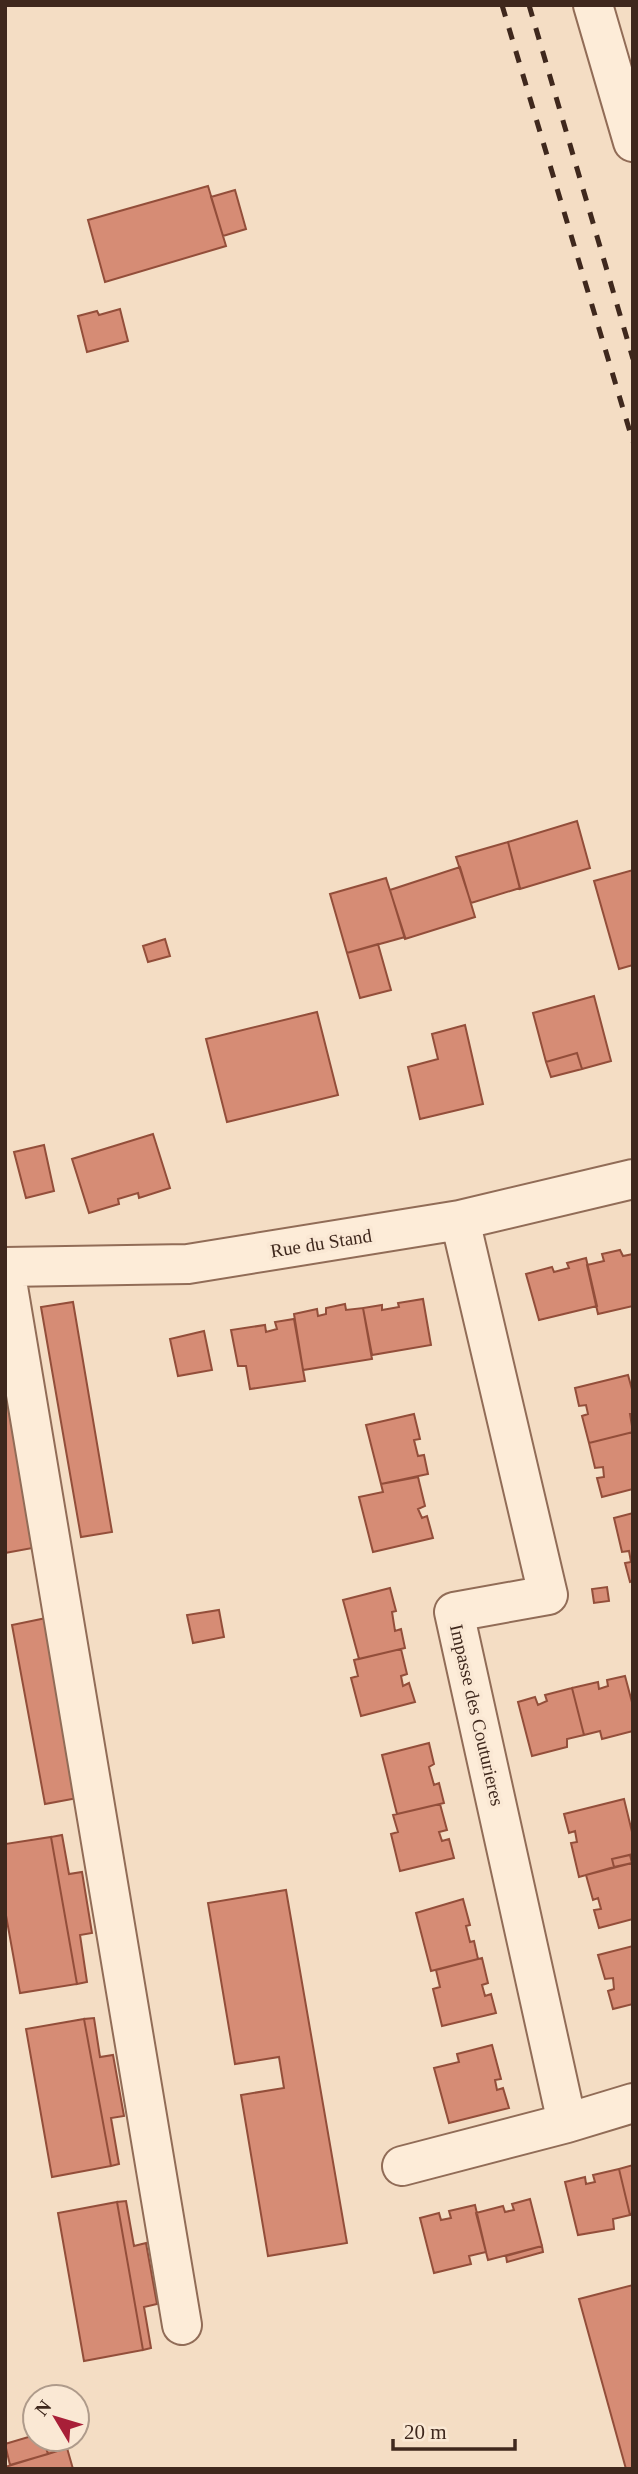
<svg xmlns="http://www.w3.org/2000/svg" width="638" height="2474" font-family="Georgia,serif">
  <style>
    .building { fill: #d68c75; stroke: #934e3a; stroke-width: 2 }
    .lines { fill: none; stroke-linecap: round; stroke-linejoin: round }
    .minor-casing { stroke: #916c57; stroke-width: 42 }
    .minor { stroke: #fdecd8; stroke-width: 38 }
    .rail { stroke: #3f281d; stroke-width: 5; stroke-dasharray: 12 12; stroke-linecap: butt }
    .labels { text-anchor: middle; dominant-baseline: central; stroke-width: 7; stroke-linejoin: round; paint-order: stroke }
    .street-label { font-size: 19px; fill: #3f281d; stroke: #fae8d4 }
  </style>
  <rect width="100%" height="100%" fill="#f4ddc4"/>
  <path class="building" d="M208,186L226,246L105,282L88,220Z
    M235,190L246,229L223,236L211,197Z
    M120,309L128,341L87,352L78,316L97,311L99,315Z
    M577,821L590,868L520,889L508,842Z
    M508,842L520,888L471,903L456,857Z
    M460,867L475,917L405,939L390,890Z
    M633,870V965L619,969L594,881Z
    M386,878L405,937L347,953L330,894Z
    M165,939L170,956L148,962L143,946Z
    M378,944L391,990L360,998L347,953Z
    M594,996L611,1061L582,1069L577,1053L546,1062L533,1013Z
    M317,1012L338,1095L227,1122L206,1039Z
    M465,1025L483,1104L420,1119L408,1067L438,1059L432,1034Z
    M577,1053L582,1069L551,1077L546,1062Z
    M153,1134L170,1188L139,1198L138,1193L118,1199L119,1204L89,1213L72,1159Z
    M44,1145L54,1191L26,1198L14,1152Z
    M620,1250L623,1256L633,1254V1306L598,1314L587,1265L604,1261L602,1254Z
    M586,1258L597,1306L539,1320L526,1274L552,1267L554,1272L569,1268L567,1263Z
    M423,1299L431,1345L372,1355L363,1308L382,1305V1310L399,1307L398,1303Z
    M73,1302L112,1532L81,1537L41,1307Z
    M345,1304L346,1310L363,1308L372,1359L303,1370L294,1314L317,1309L318,1316L326,1314V1308Z
    M294,1319L305,1381L250,1389L246,1366H238L231,1330L265,1325L266,1332L277,1329L275,1322Z
    M204,1331L212,1370L178,1376L170,1339Z
    M628,1375L633,1393V1414H630L633,1432L589,1443L582,1416L588,1414L586,1405L579,1406L575,1388Z
    M5,1387H9L38,1547L5,1553Z
    M414,1414L420,1439L414,1440L418,1456L424,1455L428,1474L381,1484L366,1425Z
    M633,1432V1489L602,1497L597,1478L604,1477L603,1467L595,1468L589,1443Z
    M418,1477L425,1506L418,1509L422,1518L427,1516L433,1538L373,1552L359,1497L383,1492L381,1484Z
    M633,1513V1581L630,1582L625,1563L631,1562L629,1551L622,1552L614,1518Z
    M607,1587L609,1601L594,1603L592,1589Z
    M390,1588L396,1611L392,1612L395,1631L401,1629L405,1648L359,1659L343,1600Z
    M219,1610L224,1637L193,1643L187,1615Z
    M51,1617L83,1797L45,1804L12,1625Z
    M401,1649L407,1674L401,1676L403,1686L409,1683L415,1702L361,1716L351,1678L358,1676L354,1660Z
    M625,1676L633,1706V1731L602,1739L600,1731L584,1735L572,1688L598,1682L599,1689L608,1686L607,1680Z
    M572,1688L584,1735L567,1739V1747L532,1756L518,1702L535,1697L538,1705L547,1701L545,1695Z
    M429,1743L434,1764L429,1767L434,1785L439,1783L444,1803L397,1814L382,1755Z
    M624,1799L633,1836V1854L612,1859L614,1867L579,1877L571,1843L577,1842L575,1831L569,1833L564,1814Z
    M440,1804L447,1830L439,1832L442,1841L449,1839L454,1858L400,1871L391,1834L398,1832L393,1815Z
    M62,1835L69,1874L82,1872L92,1933L80,1935L87,1982L77,1984L51,1837Z
    M51,1837L77,1984L20,1993L5,1910V1844Z
    M630,1855L632,1863L614,1867L612,1859Z
    M632,1863L633,1919L599,1928L594,1910L601,1909L598,1898L593,1900L586,1875Z
    M286,1890L347,2243L268,2256L241,2095L284,2088L279,2057L235,2064L208,1903Z
    M463,1899L470,1925L466,1926L470,1942L474,1941L478,1959L431,1971L416,1913Z
    M633,1946V2004L613,2009L608,1991L614,1989L613,1978L605,1979L598,1955Z
    M482,1958L488,1983L482,1985L485,1996L491,1994L496,2013L442,2026L433,1989L440,1987L436,1970Z
    M94,2018L100,2057L113,2055L124,2116L111,2118L119,2164L111,2166L84,2019Z
    M84,2019L111,2166L52,2177L26,2029Z
    M492,2045L501,2079L495,2080L497,2090L503,2088L509,2108L449,2123L434,2068L459,2062L457,2054Z
    M633,2165V2214L630,2215L619,2169Z
    M619,2169L630,2215L613,2219L614,2229L578,2235L565,2182L585,2177L586,2184L595,2182L593,2175Z
    M530,2199L542,2246L488,2260L476,2213L503,2206L505,2212L514,2210L512,2204Z
    M126,2201L134,2246L146,2243L157,2304L144,2307L151,2348L143,2350L117,2202Z
    M117,2202L143,2350L84,2361L58,2213Z
    M475,2205L486,2252L469,2256L471,2264L434,2273L420,2218L439,2213L441,2220L451,2218L449,2211Z
    M542,2246L543,2252L507,2262L506,2256Z
    M633,2285V2469H626L579,2299Z
    M35,2435V2439H43L48,2454L10,2465L5,2444Z
    M43,2439H64L67,2448L48,2454Z
    M67,2448L73,2469H5V2467Z"/>
  <g class="lines">
    <g class="minor-casing">
      <path id="minor" d="M593,5L633,142
        M5,1267L188,1264L460,1220L633,1179
        M5,1269L182,2325
        M567,2123L633,2103
        M402,2166L567,2123L454,1612L548,1595L460,1220"/>
    </g>
    <use href="#minor" class="minor"/>
    <path class="rail" d="M502,5L633,442
      M529,5L633,359"/>
  </g>
  <g class="labels">
    <g class="street-label">
      <text transform="translate(321 1243) rotate(-9)">Rue du Stand</text>
      <text transform="translate(477 1715) rotate(77)">Impasse des Couturieres</text>
    </g>
  </g>
  <rect width="638" height="2474" fill="none" stroke="#3f281d" stroke-width="14"/>
  <g transform="translate(56 2418) rotate(308)"><circle r="33" fill="#fae8d4" stroke="#af9b8b" stroke-width="2"/>
  <path d="M0-5L12 26L0 18L-12 26Z" fill="#a81f38"/>
  <text y="-10" font-size="19" font-weight="bold" text-anchor="middle" fill="#3f281d">N</text>
  </g>
  <path d="M393 2439v10h122v-10" fill="none" stroke="#3f281d" stroke-width="3.5"/>
  <text x="404" y="2439" font-size="21" fill="#3f281d" stroke="#fae8d4" stroke-width="5" paint-order="stroke">20 m</text>
</svg>
